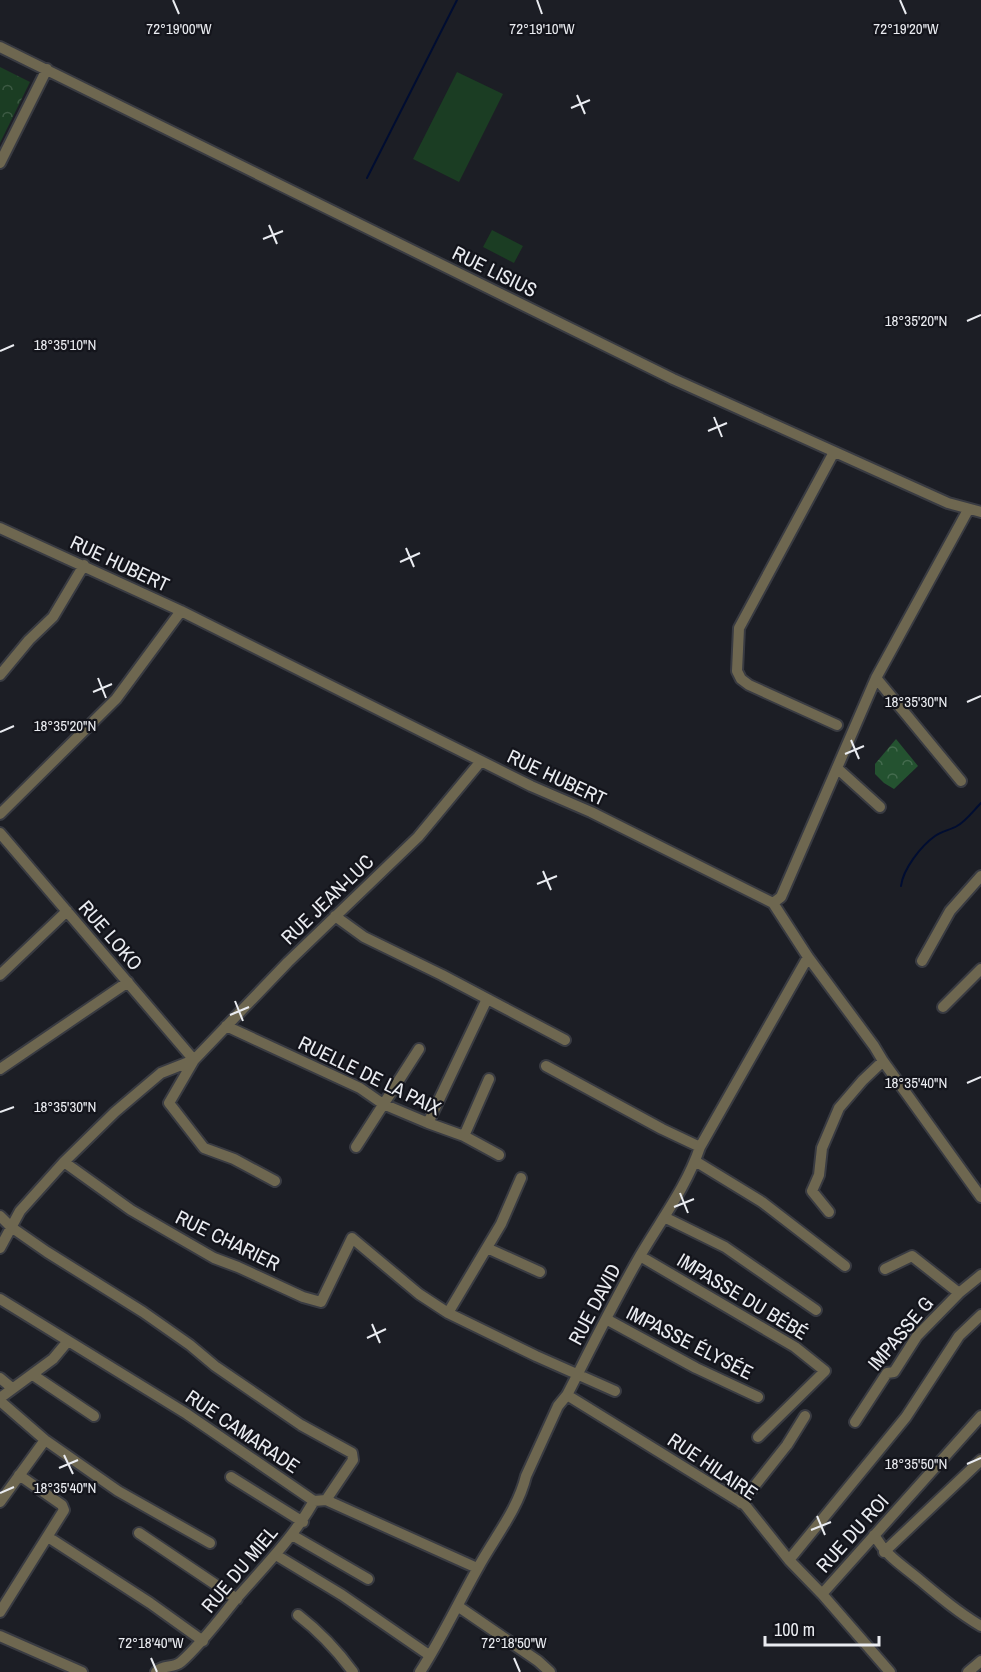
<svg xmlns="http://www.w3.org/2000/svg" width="981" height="1672" font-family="'Archivo Narrow',sans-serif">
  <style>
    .forest { fill: url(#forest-crowns) }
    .park { fill: url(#park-crowns) }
    .pitch { fill: #1b3d23 }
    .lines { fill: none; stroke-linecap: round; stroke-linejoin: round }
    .stream { stroke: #000d31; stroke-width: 2 }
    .minor-casing { stroke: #393b42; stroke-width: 14 }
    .minor { stroke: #6e6750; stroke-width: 10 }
    .ticks { fill: none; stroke: #eaecf1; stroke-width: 2 }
    .labels { text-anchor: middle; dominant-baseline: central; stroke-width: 4.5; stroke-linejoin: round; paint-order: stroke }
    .street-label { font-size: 20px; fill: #eaecf1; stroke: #13141b }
    .ticks-label { font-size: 15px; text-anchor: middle; fill: #eaecf1; stroke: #13141b; stroke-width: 4.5; stroke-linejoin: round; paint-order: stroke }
  </style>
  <defs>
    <pattern id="forest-crowns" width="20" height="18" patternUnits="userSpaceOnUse" patternTransform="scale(1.5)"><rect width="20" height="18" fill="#245230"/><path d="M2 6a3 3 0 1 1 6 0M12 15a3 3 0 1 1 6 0" fill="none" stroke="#446b4e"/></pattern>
    <pattern id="park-crowns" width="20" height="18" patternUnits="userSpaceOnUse" patternTransform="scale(1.5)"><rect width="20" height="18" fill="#1b3d23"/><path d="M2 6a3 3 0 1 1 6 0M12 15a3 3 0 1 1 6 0" fill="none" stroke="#3c5943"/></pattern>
  </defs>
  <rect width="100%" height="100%" fill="#1c1e25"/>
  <path class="forest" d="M896,739L918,766L894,789L884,783L875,774V764Z"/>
  <path class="park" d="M0,67L30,82L0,143Z"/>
  <path class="pitch" d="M457,72L503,94L459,182L413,159Z
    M492,230L523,246L514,263L483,247Z"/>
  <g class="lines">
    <path class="stream" d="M367,178L457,0
      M901,886C903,869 921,846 935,836C942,831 950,830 957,826C966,821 974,810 981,803"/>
    <g class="minor-casing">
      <path id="minor" d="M0,47L673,379L948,503L981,512
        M0,163L47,69
        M834,452L739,628L737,671L741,679L749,685L837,725
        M0,528L181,611L531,786L591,812L773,903L808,957L874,1046L883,1061L981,1197
        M0,675L29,640L53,617L84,565
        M876,678L961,781
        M838,769L880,807
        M0,814L116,699L181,611
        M0,833L194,1060
        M773,903L781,897L876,678L968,510
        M335,916L364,937L442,975L565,1040
        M922,961L950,911L981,876
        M0,975L67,911
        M943,1007L981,969
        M226,1026L360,1088L383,1104L428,1123L464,1136L499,1155
        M546,1066L662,1129L700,1147
        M0,1069L128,982
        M428,1123L487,999
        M464,1136L489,1079
        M356,1147L419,1049
        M695,1161L762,1202L845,1266
        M64,1162L131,1210L214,1258L238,1267L303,1297L321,1302L352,1238L419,1294L448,1313L536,1356L615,1391
        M275,1181L234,1159L204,1148L169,1103L194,1060L288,962L418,837L481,761
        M829,1212L812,1191L819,1175L822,1148L839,1108L863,1080L883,1061
        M0,1216L11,1227L47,1252L143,1312L190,1345L215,1366L301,1425L352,1453L353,1460L326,1500
        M664,1217L725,1247L816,1310
        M0,1248L20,1211L64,1162L115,1112L161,1073L194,1060
        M487,1248L540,1272
        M640,1256L795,1347L825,1371L758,1437
        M885,1269L912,1256L959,1293
        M0,1299L187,1414L314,1501L326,1500L477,1568
        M448,1313L501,1224L521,1178
        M606,1319L696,1368L758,1397
        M33,1375L94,1416
        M0,1378L12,1388
        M567,1395L745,1505L789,1560L822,1594L890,1672
        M0,1398L53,1359L68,1341
        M0,1401L45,1440L118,1491L210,1543
        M855,1422L887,1373L894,1372L917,1336L959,1293L981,1275
        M231,1477L303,1522
        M0,1502L45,1440
        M741,1503L787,1445L805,1416
        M139,1533L237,1599
        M292,1535L368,1579
        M874,1535C888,1558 901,1564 921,1581C940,1597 959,1613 981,1626
        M48,1537L150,1603L203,1641
        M884,1552L981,1460
        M276,1555L342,1595L429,1655
        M789,1560L906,1417L959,1336L981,1315
        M822,1594L981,1416
        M459,1607L538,1661L550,1672
        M0,1612L64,1510L62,1505L19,1475
        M298,1615C320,1632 337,1650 353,1672
        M0,1636L82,1672
        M156,1672C163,1664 173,1669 181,1662C202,1643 218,1621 236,1599C264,1567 293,1538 314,1501
        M420,1672C442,1638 459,1601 479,1566C495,1537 518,1509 526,1476L558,1406L567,1395C591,1348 614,1301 640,1256C661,1220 687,1186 700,1147L808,957
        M968,1672L981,1661"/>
    </g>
    <use href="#minor" class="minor"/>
  </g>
  <path class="ticks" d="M173,0L179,14M537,0L542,14M900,0L906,14M577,95L585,114M571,108L590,100M269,225L277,244M263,239L283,231M967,321L981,315M0,351L14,345M714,417L722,437M708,431L727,423M406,548L414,567M400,562L420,553M98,678L106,698M93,692L112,684M967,702L981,696M0,732L14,726M851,740L859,759M845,754L864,746M543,871L551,890M537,884L557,876M235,1001L243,1021M230,1015L249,1007M967,1083L981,1077M0,1112L14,1107M680,1193L688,1213M674,1207L694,1199M372,1324L380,1343M367,1338L386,1329M64,1455L73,1474M967,1464L981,1458M59,1468L78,1460M0,1493L14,1487M817,1516L825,1535M811,1530L831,1522M151,1658L157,1672M514,1658L520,1672"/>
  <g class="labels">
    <g class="street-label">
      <text transform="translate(495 271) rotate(26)">RUE LISIUS</text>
      <text transform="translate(120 563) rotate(25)">RUE HUBERT</text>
      <text transform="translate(557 777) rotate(25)">RUE HUBERT</text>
      <text transform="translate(327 899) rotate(-44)">RUE JEAN-LUC</text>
      <text transform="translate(111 935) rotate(49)">RUE LOKO</text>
      <text transform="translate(370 1075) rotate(26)">RUELLE DE LA PAIX</text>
      <text transform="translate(228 1240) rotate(26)">RUE CHARIER</text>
      <text transform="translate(743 1296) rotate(31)">IMPASSE DU BÉBÉ</text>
      <text transform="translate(594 1304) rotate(-62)">RUE DAVID</text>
      <text transform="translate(900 1333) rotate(-50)">IMPASSE G</text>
      <text transform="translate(690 1342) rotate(27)">IMPASSE ÉLYSÉE</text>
      <text transform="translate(243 1431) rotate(34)">RUE CAMARADE</text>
      <text transform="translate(713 1466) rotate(34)">RUE HILAIRE</text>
      <text transform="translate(852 1533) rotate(-48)">RUE DU ROI</text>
      <text transform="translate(239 1569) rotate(-50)">RUE DU MIEL</text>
    </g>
  </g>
  <g class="ticks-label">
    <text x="179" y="34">72°19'00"W</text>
    <text x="542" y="34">72°19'10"W</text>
    <text x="906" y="34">72°19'20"W</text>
    <text x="916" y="326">18°35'20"N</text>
    <text x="65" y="350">18°35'10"N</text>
    <text x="916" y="707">18°35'30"N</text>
    <text x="65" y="731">18°35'20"N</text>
    <text x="916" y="1088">18°35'40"N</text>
    <text x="65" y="1112">18°35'30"N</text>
    <text x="916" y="1469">18°35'50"N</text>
    <text x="65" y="1493">18°35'40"N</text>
    <text x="151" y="1648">72°18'40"W</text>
    <text x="514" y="1648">72°18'50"W</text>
  </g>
  <path d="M765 1636v9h114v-9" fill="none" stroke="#eaecf1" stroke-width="3"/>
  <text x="774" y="1636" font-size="18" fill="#eaecf1" stroke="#13141b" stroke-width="4.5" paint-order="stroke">100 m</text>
</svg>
